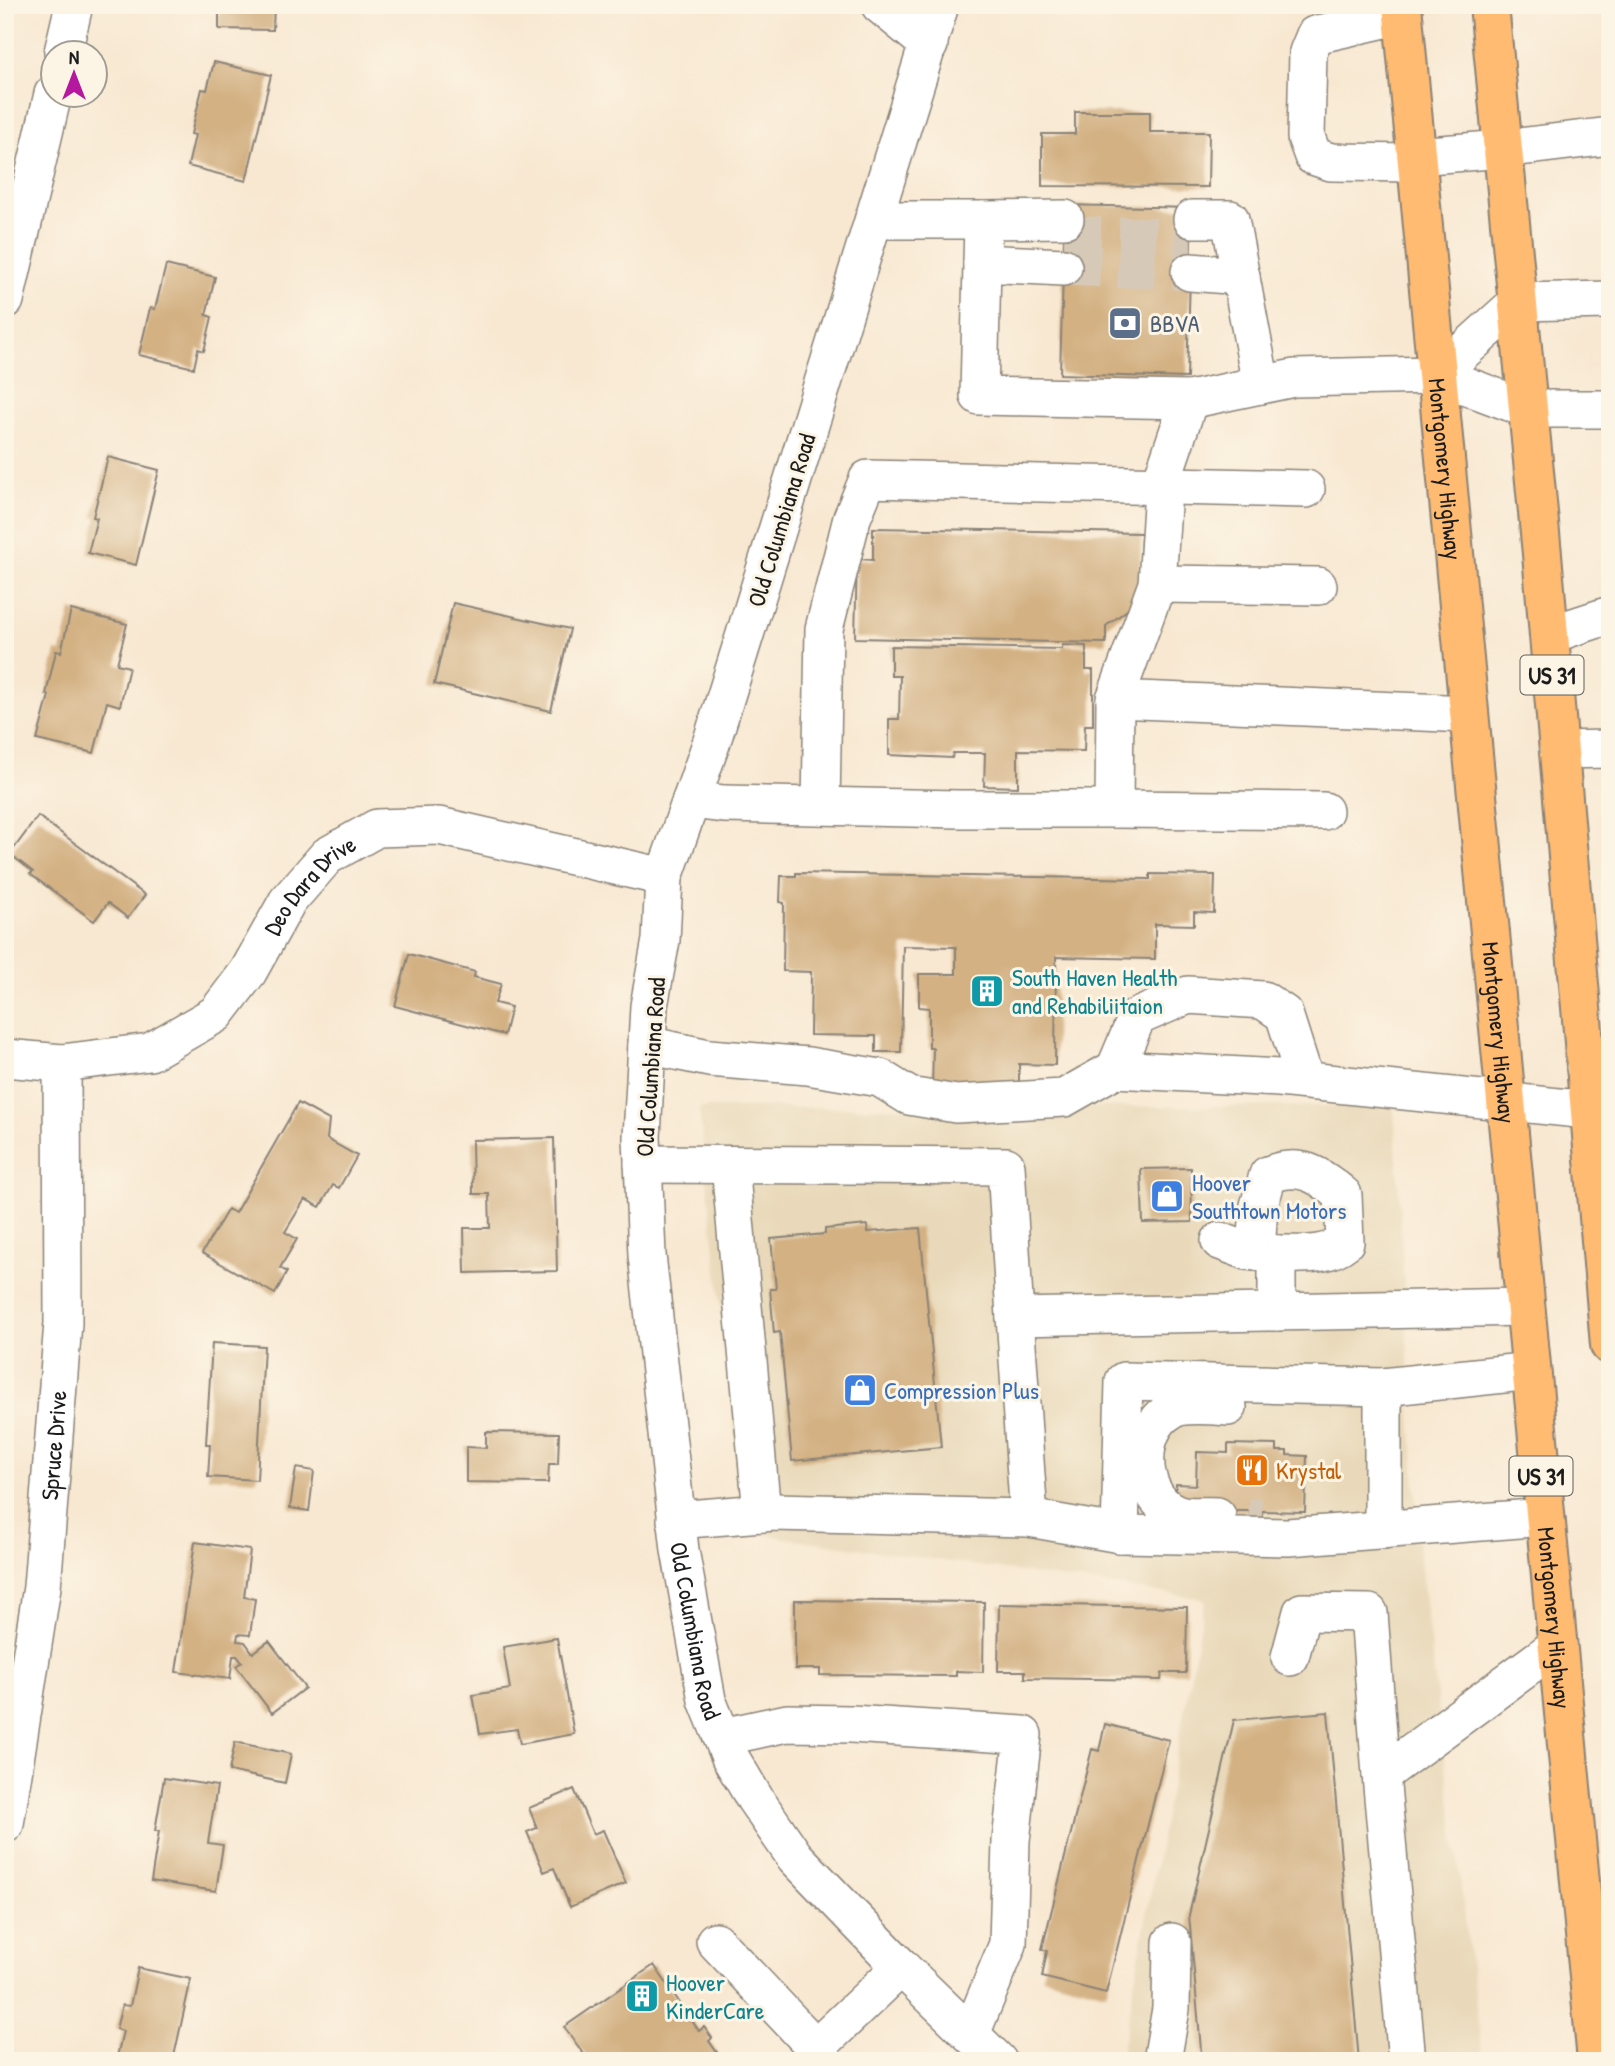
<svg xmlns="http://www.w3.org/2000/svg" width="1615" height="2066" font-family="'Patrick Hand',sans-serif">
  <style>
    .built { fill: #e9d9ba }
    .building { fill: #d3b183 }
    .lines { fill: none; stroke-linecap: round; stroke-linejoin: round }
    .minor-tunnel { stroke: #d7c9b7; stroke-width: 37; stroke-dasharray: 37 18; stroke-linecap: butt }
    .minor-casing { stroke: #8a8277; stroke-width: 40 }
    .major-casing { stroke: #8a8277; stroke-width: 42 }
    .minor { stroke: #fff; stroke-width: 37 }
    .major { stroke: #ffbb71; stroke-width: 38 }
    .labels { text-anchor: middle; dominant-baseline: central; stroke-width: 6; stroke-linejoin: round; paint-order: stroke }
    .shield { fill: #fcf5e5; stroke: #5f5d58; stroke-width: 2 }
    .shield-label { font-size: 23px; font-weight: bold; fill: #1c1c1c }
    .service-label { font-size: 24px; fill: #4e5e75; stroke: #fcf5e5; text-anchor: start }
    .street-label { font-size: 24px; fill: #1c1c1c; stroke: #fcf5e5 }
    .culture-label { font-size: 24px; fill: #0d838f; stroke: #fcf5e5; text-anchor: start }
    .shop-label { font-size: 24px; fill: #366cbe; stroke: #fcf5e5; text-anchor: start }
    .food-label { font-size: 24px; fill: #c56008; stroke: #fcf5e5; text-anchor: start }
  </style>
  <rect width="100%" height="100%" fill="#fcf5e5"/>
  <filter id="ink" filterUnits="userSpaceOnUse"><feTurbulence type="fractalNoise" baseFrequency=".0143" numOctaves="2"/><feDisplacementMap in="SourceGraphic" scale="14" xChannelSelector="R" yChannelSelector="G"/><feConvolveMatrix kernelMatrix="1 2 1 2 8 2 1 2 1" color-interpolation-filters="sRGB"/></filter>
  <filter id="wash" filterUnits="userSpaceOnUse"><feTurbulence type="fractalNoise" baseFrequency=".00686" numOctaves="4" result="noise"/><feDisplacementMap in="SourceGraphic" scale="28" xChannelSelector="R" yChannelSelector="G"/><feGaussianBlur stdDeviation="1.57" result="paint"/><feColorMatrix in="noise" values="0 0 0 0 0 0 0 0 0 0 0 0 0 0 0 0 0 1.4 0 .05"/><feComposite in="paint" operator="in"/></filter>
  <g filter="url(#wash)">
    <rect width="100%" height="100%" fill="#f8e8d2"/>
    <path class="built" d="M1394,1106L1419,1552L1483,2061H1120L1205,1599L746,1532L699,1108Z"/>
    <g id="blocks">
      <path class="building" d="M219,5H274L273,30L219,29Z
        M214,62L271,75L246,181L188,166L195,135L191,134L202,89L207,90Z
        M1075,112H1150V132H1209L1208,187L1042,186V134H1075Z
        M1065,205L1192,208L1187,378L1060,374Z
        M166,265L215,277L206,315L212,317L204,351L198,349L194,368L139,355L150,308L155,309Z
        M108,457L159,470L136,565L88,553L97,518L93,517Z
        M873,528L1141,533L1139,601L1106,626V643L855,638L857,559L873,560Z
        M453,603L570,629L551,711L434,684Z
        M71,610L127,624L117,664L129,667L120,706L107,702L94,753L37,740L49,695L46,694L56,651L61,652Z
        M1062,645L1086,646V670H1093V725H1085L1084,751L1018,750V787L984,786L985,753H953L952,758L889,755V719H899L900,676H891V646L1062,649Z
        M38,816L145,895L128,918L108,903L94,921L30,874L33,872L10,854Z
        M796,873L1150,879V874L1215,875L1214,913L1194,912V925L1155,924V959L1056,957L1055,1065L1019,1064V1096L932,1090L933,1048H929V1008L919,1007V974H956V947L903,946L901,1052H876V1036L810,1035L811,972L783,971L784,903L780,902L781,876H796Z
        M409,954L475,972L474,977L501,984L495,1003L511,1007L504,1035L395,1006Z
        M298,1103L329,1120L327,1139L357,1156L339,1188L333,1185L320,1207L305,1199L285,1232L297,1239L280,1268L287,1272L275,1294L202,1253L228,1209L235,1213Z
        M554,1138L557,1271L465,1273L464,1228H490L489,1194H473L472,1140Z
        M1191,1168L1192,1222L1143,1223L1141,1169Z
        M867,1225L868,1232L920,1228L941,1447L792,1461L780,1332L774,1333L770,1289H776L771,1239L825,1234V1229Z
        M212,1343L264,1346L257,1480L208,1477L210,1444H206Z
        M486,1432L559,1433L558,1464H549L548,1483L466,1482V1447L486,1448Z
        M1228,1444L1277,1445V1451H1287V1455L1307,1456L1305,1512L1262,1511V1522L1249,1521L1250,1511L1176,1510V1484L1196,1485L1197,1452L1228,1453Z
        M296,1468L314,1471L309,1511L290,1508Z
        M195,1542L250,1550L244,1597L255,1599L250,1635L238,1634L237,1641L245,1642L253,1653L269,1641L305,1688L272,1713L236,1666L242,1662L237,1656H233L230,1679L176,1672Z
        M795,1600L984,1602L983,1672L956,1671V1676L820,1675V1669H795Z
        M999,1604L1187,1607L1186,1673H1162L1161,1680L1025,1678V1671H998Z
        M557,1638L574,1734L520,1744L517,1729L480,1734L473,1695L510,1689L503,1647Z
        M1328,1712L1359,2061H1202L1189,1915L1234,1720Z
        M1105,1724L1169,1740L1106,1993L1042,1977L1047,1951L1042,1949L1092,1749L1099,1751Z
        M235,1742L291,1754L285,1783L229,1771Z
        M164,1778L217,1786L208,1843L223,1845L216,1891L151,1881L159,1831H155Z
        M574,1789L593,1834L603,1830L626,1883L570,1907L554,1868L544,1872L527,1832L537,1828L529,1808Z
        M654,1965L699,2031L704,2027L712,2038L709,2041L723,2061H589L564,2027Z
        M138,1968L191,1979L173,2061H116L123,2031L116,2029L122,2005L130,2006Z"/>
    </g>
  </g>
  <g filter="url(#ink)">
    <use href="#blocks" fill-opacity="0" stroke="#8a8277" stroke-width="2"/>
    <g class="lines">
      <path class="minor-tunnel" d="M1064,235L1191,236
        M1063,267L1190,272
        M1249,1517H1262"/>
      <g class="minor-casing">
        <g id="minor">
          <path d="M880,5L929,45"/>
          <path id="s1" d="M940,5L712,741L664,877L661,940L649,1006L642,1137L647,1255L680,1550L707,1700L722,1737L730,1757L755,1799L795,1857L901,1967L998,2061"/>
          <path d="M1402,15L1315,35L1308,52L1306,137L1313,156L1331,162L1417,163"/>
          <path d="M63,52L74,5"/>
          <path d="M1416,156L1503,149L1610,136"/>
          <path d="M1192,219H1230L1261,385"/>
          <path d="M874,220H983L979,396L1189,400"/>
          <path d="M983,220L1065,219"/>
          <path d="M982,263L1063,267"/>
          <path d="M1190,272L1241,276"/>
          <path d="M5,300L53,94"/>
          <path d="M1437,375L1518,302L1610,300"/>
          <path d="M1157,584L1318,586"/>
          <path d="M1549,635L1610,615"/>
          <path d="M1115,699L1114,809L1324,811"/>
          <path d="M1469,714L1115,699L1157,584L1164,474L1189,400L1294,378L1437,375L1528,409H1610"/>
          <path d="M1558,750L1610,749"/>
          <path d="M691,800L724,804L959,809H1114"/>
          <path d="M821,806L824,629L852,518L868,479L1306,489"/>
          <path d="M647,1045L709,1058L808,1066L880,1078L909,1096L956,1104L1064,1098L1115,1069"/>
          <path id="s2" d="M5,1058L62,1063L150,1052L216,1014L248,972L287,902L327,856L377,828L439,826L664,877"/>
          <path d="M1585,1067L1610,1063"/>
          <path d="M1305,1080L1284,1014L1263,1000L1188,995L1137,1017L1115,1069L1279,1078L1588,1110"/>
          <path d="M643,1164L1006,1166L1015,1317L1525,1307"/>
          <path d="M730,1165L762,1513"/>
          <path d="M1220,1241L1247,1251L1277,1254V1312"/>
          <path d="M1256,1252L1259,1206L1268,1175C1300,1162 1318,1174 1343,1195L1345,1242C1327,1257 1300,1254 1277,1254"/>
          <path d="M1015,1317L1029,1518"/>
          <path d="M1217,1516C1204,1515 1185,1518 1174,1512C1135,1494 1136,1419 1179,1407C1194,1404 1213,1406 1228,1407"/>
          <path d="M676,1520L774,1512L1029,1518L1120,1534L1288,1537L1545,1517"/>
          <path d="M1383,1530V1387"/>
          <path d="M1120,1534L1124,1381L1383,1387L1531,1371"/>
          <path d="M1290,1657L1302,1612L1369,1613L1381,1775L1558,1645"/>
          <path d="M722,1737L787,1723L851,1724L1023,1735L1011,1841L1008,1944L971,2034"/>
          <path d="M1381,1775L1407,2061"/>
          <path id="s3" d="M5,1824L42,1587L63,1323L62,1063"/>
          <path d="M715,1941L816,2048L901,1967"/>
          <path d="M1162,2061L1171,2009L1172,1942"/>
        </g>
      </g>
      <g class="major-casing">
        <g id="major">
          <path id="s4" d="M1402,5L1597,2061"/>
          <path d="M1489,5L1542,554L1610,1345"/>
        </g>
      </g>
      <use href="#minor" class="minor"/>
      <use href="#major" class="major"/>
    </g>
  </g>
  <defs>
    <g id="bank-square" transform="scale(1.75)"><rect x="-9" y="-9" width="18" height="18" rx="4" fill="#5c6f8a" stroke="#fcf5e5"/><path d="M-6-4H6V4H-6ZM0-2.3a2.3 2.3 0 1 0 0 4.6a2.3 2.3 0 1 0 0-4.6Z" fill="#fff"/></g>
    <g id="building-square" transform="scale(1.75)"><rect x="-9" y="-9" width="18" height="18" rx="4" fill="#0f9aa8" stroke="#fcf5e5"/><path d="M-4-6H4V6H1V3H-1V6H-4ZM-2.5-4.3h1.7v1.8h-1.7ZM.8-4.3h1.7v1.8H.8ZM-2.5-1h1.7V.8h-1.7ZM.8-1h1.7V.8H.8Z" fill="#fff"/></g>
    <g id="shop-square" transform="scale(1.75)"><rect x="-9" y="-9" width="18" height="18" rx="4" fill="#3f7fe0" stroke="#fcf5e5"/><path d="M-5-2.5h2.3a2.7 3.5 0 0 1 5.4 0H5L5.5 6h-11ZM-1.5-2.5h3a1.5 2.3 0 0 0-3 0Z" fill="#fff"/></g>
    <g id="restaurant-square" transform="scale(1.75)"><rect x="-9" y="-9" width="18" height="18" rx="4" fill="#e8710a" stroke="#fcf5e5"/><path d="M-5-6h1v4h1v-4h1v4h1v-4h1v5L-1.5 .5V6h-2V.5L-5-1ZM5-6V6H3V1.5H1.5Q1.5-4 5-6Z" fill="#fff"/></g>
  </defs>
  <g fill-rule="evenodd">
    <use href="#bank-square" x="1125" y="323"/>
    <use href="#building-square" x="987" y="991"/>
    <use href="#shop-square" x="1167" y="1196"/>
    <use href="#shop-square" x="860" y="1390"/>
    <use href="#restaurant-square" x="1252" y="1470"/>
    <use href="#building-square" x="642" y="1996"/>
  </g>
  <g class="labels">
    <g class="shield">
      <rect x="1520.5" y="655.5" width="63" height="39" rx="5"/>
      <rect x="1509.5" y="1456.5" width="63" height="39" rx="5"/>
    </g>
    <g class="shield-label">
      <text x="1552" y="675">US 31</text>
      <text x="1541" y="1476">US 31</text>
    </g>
    <g class="service-label">
      <text x="1150" y="323">BBVA</text>
    </g>
    <g class="street-label">
      <text stroke="none"><textPath href="#s4" startOffset="466">Montgomery Highway</textPath></text>
      <text transform="translate(781 520) rotate(-73)">Old Columbiana Road</text>
      <text stroke="none"><textPath href="#s2" startOffset="383">Deo Dara Drive</textPath></text>
      <text stroke="none"><textPath href="#s4" startOffset="1032">Montgomery Highway</textPath></text>
      <text transform="translate(650 1067) rotate(-86)">Old Columbiana Road</text>
      <text stroke="none"><textPath href="#s3" startOffset="382">Spruce Drive</textPath></text>
      <text stroke="none"><textPath href="#s4" startOffset="1620">Montgomery Highway</textPath></text>
      <text stroke="none"><textPath href="#s1" startOffset="1673">Old Columbiana Road</textPath></text>
    </g>
    <g class="culture-label">
      <text x="1012" y="977">South Haven Health<tspan x="1012" dy="28">and Rehabiliitaion</tspan></text>
      <text x="666" y="1982">Hoover<tspan x="666" dy="28">KinderCare</tspan></text>
    </g>
    <g class="shop-label">
      <text x="1192" y="1182">Hoover<tspan x="1192" dy="28">Southtown Motors</tspan></text>
      <text x="884" y="1390">Compression Plus</text>
    </g>
    <g class="food-label">
      <text x="1276" y="1470">Krystal</text>
    </g>
  </g>
  <rect width="1615" height="2066" fill="none" stroke="#fcf5e5" stroke-width="28"/>
  <g transform="translate(74 74)"><circle r="33" fill="#fcf5e5" stroke="#a29e95" stroke-width="2"/>
  <path d="M0-5L12 26L0 18L-12 26Z" fill="#b5179e"/>
  <text y="-10" font-size="19" font-weight="bold" text-anchor="middle" fill="#1c1c1c">N</text>
  </g>
</svg>
